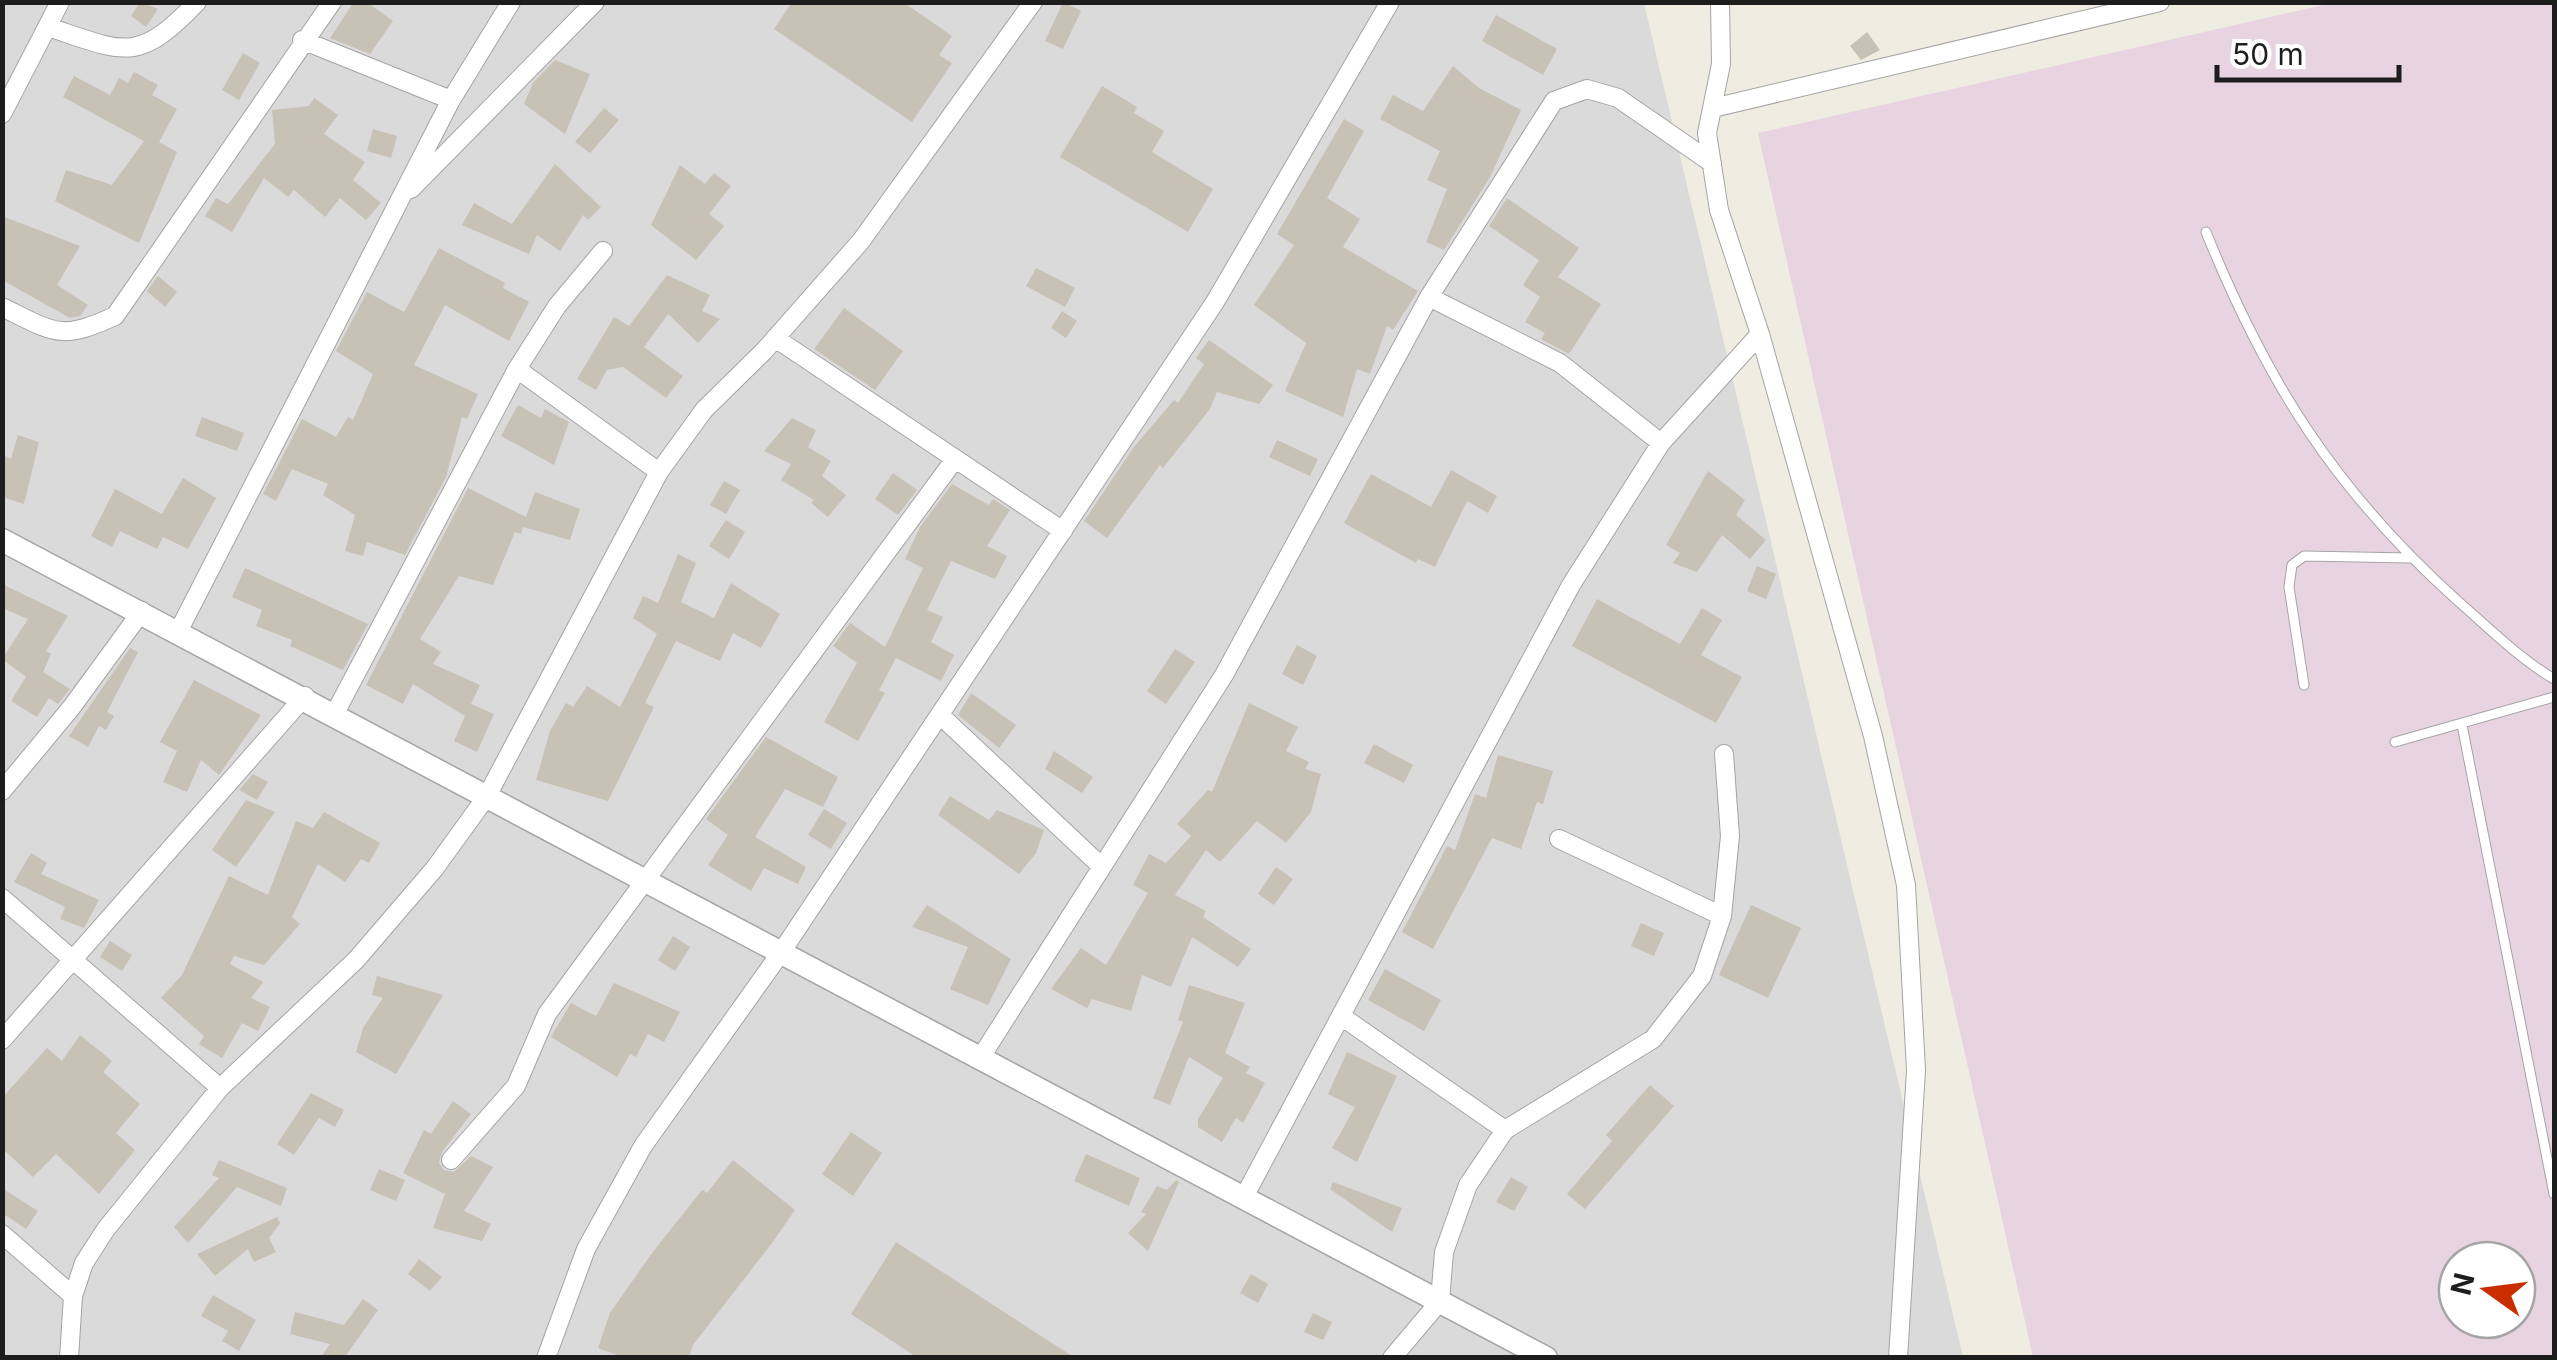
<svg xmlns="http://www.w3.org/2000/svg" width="2557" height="1360" font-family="Inter,sans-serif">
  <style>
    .residential { fill: #dbdada }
    .industrial { fill: #e8d4e0; fill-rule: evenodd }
    .building { fill: #c7c1b6 }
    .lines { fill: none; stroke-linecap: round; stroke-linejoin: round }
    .service-casing { stroke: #a4a4a4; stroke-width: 11 }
    .minor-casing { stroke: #a4a4a4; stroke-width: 20 }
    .tertiary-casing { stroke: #a4a4a4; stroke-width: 25 }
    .service { stroke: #fff; stroke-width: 9 }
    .minor { stroke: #fff; stroke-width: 18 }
    .tertiary { stroke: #fff; stroke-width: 22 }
  </style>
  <rect width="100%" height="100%" fill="#efede2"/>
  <path class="residential" d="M3,3H1644L1963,1357L3,1358Z"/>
  <path class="industrial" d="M2332,3H2554V1357H2033L1758,133ZM2457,1260H2517V1320H2457Z"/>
  <path class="building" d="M140,2L158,9L146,27L131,16Z
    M354,2H367L393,21L370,54L330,38Z
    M792,2H903L952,36L939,55L952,63L912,122L774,29Z
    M1063,2L1081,11L1063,49L1045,41Z
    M1496,15L1557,49L1543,75L1482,41Z
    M1867,32L1880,50L1861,60L1850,46Z
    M243,53L260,63L239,100L222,90Z
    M555,60L590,74L565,134L524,104L533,83Z
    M1453,66L1479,88L1521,110L1489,179L1444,250L1426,242L1447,189L1427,180L1440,151L1380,119L1393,95L1423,111Z
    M134,72L158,85L152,95L177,109L159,142L177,152L139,243L55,201L66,170L112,185L144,141L63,97L74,76L110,95L119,78L128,83Z
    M1102,86L1137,107L1134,113L1164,131L1152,152L1213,189L1188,232L1060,157Z
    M314,98L338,115L324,134L365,162L353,180L381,203L366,220L340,198L325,217L294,190L288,197L264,178L232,232L205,216L216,198L228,204L275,144L272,110L309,106Z
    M604,108L619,120L590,153L575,142Z
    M1344,119L1364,131L1327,198L1360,219L1343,247L1418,291L1393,330L1387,326L1370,374L1357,369L1343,417L1285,391L1306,343L1254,305L1294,245L1277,234Z
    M373,129L397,136L391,158L367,151Z
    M555,164L601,207L588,220L583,215L560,251L537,235L529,254L462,225L474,203L512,224Z
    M680,165L705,184L714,173L731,186L709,214L724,226L696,260L651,225Z
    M1507,198L1579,248L1558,277L1601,304L1569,354L1541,339L1545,333L1525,322L1540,297L1523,285L1539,260L1489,226Z
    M2,216L80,246L57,285L88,305L80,316L70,318L2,280Z
    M439,248L505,283L503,288L529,302L509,341L445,305L414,365L478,394L467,419L462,417L446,477L405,555L367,542L363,556L345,551L355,515L323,495L328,484L292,469L276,501L263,494L302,419L336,437L348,417L353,420L373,374L336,351L367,292L404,312Z
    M1036,268L1075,288L1065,307L1026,286Z
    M667,275L710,295L702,311L720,319L698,343L668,314L644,347L683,376L666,398L623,367L607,370L596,390L577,379L614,317L629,326Z
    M158,276L177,292L165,307L147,291Z
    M844,308L903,351L875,390L814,349Z
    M1062,311L1077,321L1066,338L1051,328Z
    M1209,340L1273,385L1259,404L1217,392L1210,409L1163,468L1160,465L1107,538L1084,521L1134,447L1174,400L1178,403L1204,364L1196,358Z
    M518,405L541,418L545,409L569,422L554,465L501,436Z
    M202,417L244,433L237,451L195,436Z
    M792,418L816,430L808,447L831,461L822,476L846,495L828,517L811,503L814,500L781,480L791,464L764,451Z
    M18,435L39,442L24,504L2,497V454L11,459Z
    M1277,440L1318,459L1310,476L1269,457Z
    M1451,470L1497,496L1488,513L1467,501L1435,567L1418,559L1416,563L1344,523L1371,474L1431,507Z
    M1708,471L1745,500L1736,515L1766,540L1750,559L1722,535L1697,572L1673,563L1680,553L1666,545Z
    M893,473L917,490L898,515L875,499Z
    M183,478L216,498L188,549L163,537L157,549L120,531L112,547L91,536L115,489L162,514Z
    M724,481L740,490L726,514L710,505Z
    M952,484L989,505L993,499L1010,510L987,546L1007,556L995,579L951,561L927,610L943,617L931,642L954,655L941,681L896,658L879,690L885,693L858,741L824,722L857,663L833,646L850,623L885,647L923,568L905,559L920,527Z
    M468,488L526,517L535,492L580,509L570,540L523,527L521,534L515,532L493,585L459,576L420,639L441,652L433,664L480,685L471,704L494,714L477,752L454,741L465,716L413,684L403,704L366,685Z
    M726,520L745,532L729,559L709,546Z
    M678,554L696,563L681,602L714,618L731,583L780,614L761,648L733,633L720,661L676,641L645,703L654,707L608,801L536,780L550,731L566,703L573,707L587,686L620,707L657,634L633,618L643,596L658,603Z
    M1757,566L1776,574L1766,599L1747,591Z
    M245,568L368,624L343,670L290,646L292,640L256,626L262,610L232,597Z
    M2,584L68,616L46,651L51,654L43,672L70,689L58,704L49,698L37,717L11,701L26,677L2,659L28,619L2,608Z
    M1597,599L1680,644L1702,608L1722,620L1701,655L1742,677L1716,723L1572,646Z
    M1297,645L1317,656L1303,685L1282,674Z
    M130,648L138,652L107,712L114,716L106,730L99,726L88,747L69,736Z
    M1175,649L1195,662L1166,704L1147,691Z
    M194,680L261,715L219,775L201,760L187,792L163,782L177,751L160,742Z
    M971,693L1016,725L999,748L958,715Z
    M1249,703L1298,727L1286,751L1309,762L1305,769L1321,774L1311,812L1286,843L1257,821L1220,862L1206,850L1175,895L1206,911L1203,917L1251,949L1238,967L1192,937L1171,987L1142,975L1131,1011L1092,999L1087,1008L1051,989L1081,948L1106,965L1148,893L1133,885L1149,854L1166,863L1191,836L1177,824L1208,790L1212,792Z
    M766,737L838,777L823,807L785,789L755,837L806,867L798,884L764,868L751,891L708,865L728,835L706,819Z
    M1374,744L1413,765L1404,783L1364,763Z
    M1054,751L1093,777L1082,793L1045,769Z
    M1498,755L1553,771L1543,804L1537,802L1521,849L1492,838L1433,949L1402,932L1447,846L1455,850L1475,794L1486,798Z
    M253,774L268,782L257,800L239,790Z
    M950,796L989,820L997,810L1044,830L1036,853L1019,874L938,815Z
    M246,800L275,812L236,867L212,850Z
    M824,809L847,823L831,849L808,835Z
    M324,812L380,843L369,863L361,859L345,882L318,864L292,917L300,924L264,965L234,956L230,964L263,982L251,998L270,1007L258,1031L242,1023L222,1058L199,1044L204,1036L161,998L182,975L229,876L268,895L296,821L313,828Z
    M31,853L47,863L41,874L99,900L84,928L60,919L65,907L14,882Z
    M1276,867L1293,879L1274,905L1258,894Z
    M927,905L1011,959L988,1005L950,989L968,947L912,927Z
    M1751,905L1801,928L1768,998L1719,975Z
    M1641,923L1664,933L1654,956L1631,946Z
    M673,936L690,947L675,971L658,960Z
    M110,941L132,955L122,971L100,957Z
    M1385,969L1441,1000L1424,1031L1368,1000Z
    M377,976L443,995L396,1074L356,1052L363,1028L383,998L372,995Z
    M614,983L680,1012L664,1042L648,1034L636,1057L630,1054L617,1077L551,1037L571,1003L596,1016Z
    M1189,985L1245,1003L1225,1053L1250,1067L1246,1073L1265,1083L1243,1123L1236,1118L1222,1142L1198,1127V1119L1223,1078L1189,1057L1170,1105L1153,1098L1183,1022L1178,1020Z
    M80,1035L112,1061L103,1072L140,1104L116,1133L135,1150L99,1194L56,1154L33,1177L2,1148V1098L47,1048L62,1061Z
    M1347,1052L1397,1076L1357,1162L1332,1148L1355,1107L1328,1094Z
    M1650,1085L1674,1106L1585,1209L1567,1194L1612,1141L1606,1135Z
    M311,1093L344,1110L335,1127L319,1118L294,1155L277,1144Z
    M453,1101L471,1114L442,1152L439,1163L444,1170L454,1172L471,1156L493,1167L464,1211L491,1224L482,1241L433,1228L445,1194L403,1173L424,1130L431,1134Z
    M851,1132L882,1153L853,1196L822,1174Z
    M1086,1154L1140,1178L1129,1206L1074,1181Z
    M219,1160L287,1188L281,1206L237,1187L188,1243L174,1227L219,1178L212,1175Z
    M733,1160L795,1210L772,1243L693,1345L689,1358H625L598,1348L610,1313L652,1253L702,1190L707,1193Z
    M379,1169L405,1180L396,1201L370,1190Z
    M1511,1177L1528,1187L1514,1211L1496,1202Z
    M1176,1180L1179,1182L1148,1251L1128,1233L1146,1214L1141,1212L1157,1186L1167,1190Z
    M1333,1182L1402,1208L1392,1232L1330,1189Z
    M2,1188L38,1211L26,1229L2,1213Z
    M277,1217L280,1223L269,1238L276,1252L254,1262L248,1249L215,1276L197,1254Z
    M896,1242L1075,1358H918L851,1314Z
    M419,1259L442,1277L430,1291L408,1274Z
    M1251,1274L1268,1284L1258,1303L1240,1293Z
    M213,1295L256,1320L239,1351L222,1341L228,1331L201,1316Z
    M363,1299L378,1310L344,1358H320L330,1344L290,1334L295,1312L344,1325Z
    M1313,1313L1332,1322L1323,1340L1304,1332Z"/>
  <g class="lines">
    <g class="service-casing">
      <path id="service" d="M2206,232C2267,383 2336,492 2459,602C2490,629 2519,658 2554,679
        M2304,685L2289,587L2292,565L2304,556L2410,558
        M2462,725L2554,1194
        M2395,742L2554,697"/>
    </g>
    <g class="minor-casing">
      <path id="minor" d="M1720,2L1721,64L1707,133L1719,210L1760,334L1873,736L1906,885L1916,1070L1898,1358
        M48,27C124,52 137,65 197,2
        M302,40L451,100
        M1713,108L2160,2
        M2,114L60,2
        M411,189L595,2
        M1429,297L1560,363L1661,443
        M2,307C55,333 60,341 115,316L332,2
        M775,338L1063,531
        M517,369L659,472
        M179,630L451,100L511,2
        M335,713L517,369L557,306L603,251
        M940,715L1102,867
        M2,791L71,708L142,611
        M1559,839L1722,916
        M2,898L220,1088
        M1341,1016L1505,1130
        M2,1040L305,696
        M981,1057L1224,675L1429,297L1554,101L1587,89L1618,98L1712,163
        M451,1160L516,1086L547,1014L955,459
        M1244,1197L1571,585L1661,443L1760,334
        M2,1234L73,1296
        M69,1358L73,1296L84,1263L106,1229L220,1088L356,960L435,868L487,796L659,472L704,410L764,351L861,241L1033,2
        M546,1358L586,1249L643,1146L782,951L1215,302L1390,2
        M1392,1358L1440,1301L1444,1252L1468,1185L1505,1130L1653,1039L1702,976L1722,916L1730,836L1724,754"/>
    </g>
    <g class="tertiary-casing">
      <path id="tertiary" d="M2,540L1546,1358"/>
    </g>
    <use href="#service" class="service"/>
    <use href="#minor" class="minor"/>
    <use href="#tertiary" class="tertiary"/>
  </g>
  <rect width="2557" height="1360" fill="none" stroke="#1d1d1d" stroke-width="10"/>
  <g transform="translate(2487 1290) rotate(284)"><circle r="48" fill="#ffffff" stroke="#a5a5a5" stroke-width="2.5"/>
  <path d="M0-8L18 38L0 25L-18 38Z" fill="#ca2d00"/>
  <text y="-15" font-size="28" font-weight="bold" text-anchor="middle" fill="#1d1d1d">N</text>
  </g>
  <path d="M2217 65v15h182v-15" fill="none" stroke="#1d1d1d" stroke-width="5"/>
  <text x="2232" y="65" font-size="30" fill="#1d1d1d" stroke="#ffffff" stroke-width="8" paint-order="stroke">50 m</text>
</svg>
